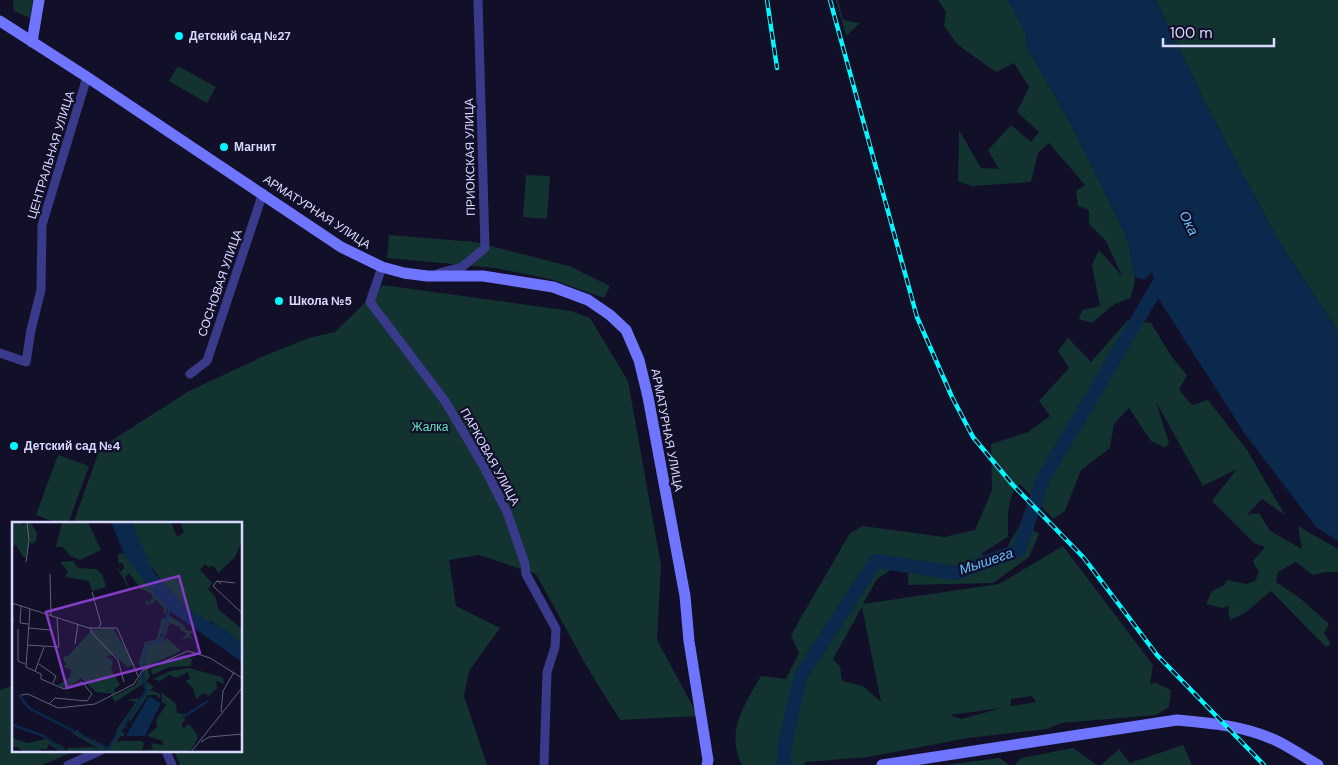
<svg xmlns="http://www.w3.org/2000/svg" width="1338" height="765" font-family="'DM Sans',sans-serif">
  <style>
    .green { fill: #123330; fill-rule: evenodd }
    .water { fill: #0b284d }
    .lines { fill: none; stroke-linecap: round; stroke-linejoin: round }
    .river { stroke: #0b284d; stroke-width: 14 }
    .street { stroke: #393b8a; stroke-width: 9 }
    .secondary { stroke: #6f75ff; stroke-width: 11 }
    .rail-casing { stroke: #04f8ff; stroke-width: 4.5 }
    .rail { stroke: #120f29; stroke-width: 2.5; stroke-dasharray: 8; stroke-linecap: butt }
    .poi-dot { fill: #04f8ff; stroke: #120f29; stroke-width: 2 }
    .labels { text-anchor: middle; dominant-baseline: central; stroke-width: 4.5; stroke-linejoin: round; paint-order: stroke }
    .poi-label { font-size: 12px; font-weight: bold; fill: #d9d8ff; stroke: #120f29; text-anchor: start }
    .street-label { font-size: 12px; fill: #d9d8ff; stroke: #120f29 }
    .park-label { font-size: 12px; fill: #5ee4b9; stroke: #120f29 }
    .water-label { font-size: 14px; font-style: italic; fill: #66c3ff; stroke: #120f29 }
    .inset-river { fill: none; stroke: #0b284d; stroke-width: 2.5 }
    .inset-road { fill: none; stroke: #625f7f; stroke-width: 1 }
    .view { fill: #843dc5; fill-opacity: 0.15; stroke: #843dc5; stroke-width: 2.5 }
    .inset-edge { fill: none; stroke: #d9d8ff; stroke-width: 2.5 }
  </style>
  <rect width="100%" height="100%" fill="#120f29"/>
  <path class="green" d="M13,0H33L30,18L14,11Z
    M836,0H838L843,20L860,23L846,36Z
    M938,0H1008L1026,34L1027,47L1072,126L1127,238L1135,277L1134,287L1130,298L1113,305L1092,323L1079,319L1082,310L1100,306L1092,265L1099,250L1122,276L1106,241L1089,224V210L1078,206L1076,191L1085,185L1049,143L1038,153L1031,182L972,186L958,181L959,130L981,168L999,169L988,150L1011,125L1031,142L1039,132L1017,112L1029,87L1014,63L996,72L958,45L944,26L946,12Z
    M1156,0H1338V332L1277,238L1207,107Z
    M178,66L216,87L207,103L169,81Z
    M526,175L550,176L547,219L523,217Z
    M389,235L475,242L569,266L610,286L604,298L550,279L495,268L387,258Z
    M383,285L571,311L590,318L628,381L661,565L657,640L698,716L620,720L587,667L536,574L479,555L449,560L456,606L500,628L469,671L464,696L487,765H180L174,751H241V524H73L100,448L189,391L266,355L309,338L335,332Z
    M1128,320L1151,323L1172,357L1187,375L1179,390L1192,405L1208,400L1247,450L1285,515L1262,499L1247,515L1259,513L1270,531L1302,549L1298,526L1338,549V572H1325L1313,575L1296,562L1278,572L1276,582L1301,599L1329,624L1324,633L1331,644L1326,647L1271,591L1245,613L1230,620L1228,606L1223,608L1206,604L1212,591L1224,585L1227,580L1246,584L1255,581L1259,571L1256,568L1253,561L1265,547L1254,543L1212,501L1237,469L1203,486L1156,402L1169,443L1165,448L1151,441L1129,408L1114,424L1110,448L1081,470L1065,511L1053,519L1020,484C1006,495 1008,520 1008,537L982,553L983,563L1005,551L1021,523L1039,534L1029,557L993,583L908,585L909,558L877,579L863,604L999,584L1063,546L1153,665L1150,684L1156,683L1171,690L1169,707L1156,715L1061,723L1047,729L968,738L868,757L806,762L803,765H742C725,732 745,704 761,676L786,679L799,653L791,635L850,533L863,526L944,537L975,530L992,490L991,444L1028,432L1050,416L1039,401L1069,368L1058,351L1068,338L1091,362ZM862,607L881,702L863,686L842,681L840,666L833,659ZM1032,696L1036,702L1011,706V699ZM1002,708L961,719L950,715Z
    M58,455L89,466L68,524H60L36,515Z
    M14,685V751H76L42,765H0V690Z
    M1183,745L1192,765H1101L1119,749L1130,763Z
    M1073,748L1097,765H1015L1021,758Z
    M1000,758L1009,765H944Z"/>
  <path class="water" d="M1008,0H1156L1207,107L1277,238L1338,332V541L1316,527L1245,434L1156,295L1152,272L1144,280L1135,277L1127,238L1072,126L1027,47L1026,34Z"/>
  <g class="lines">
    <path class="river" d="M784,765V748L801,675L876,561L956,573L1019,550L1043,479L1164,275"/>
    <path class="street" d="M382,267L370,302L445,401L484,467L507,512L525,564L526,574L556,629L555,647L547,672L544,765
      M439,273L462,267L485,248L478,0
      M0,353L26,362L31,330L41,290L42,225L87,77
      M190,374L207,361L263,193
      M166,751L172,765
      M68,765L100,751"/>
    <path class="secondary" d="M0,21L87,77L341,247L382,267L404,273L427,276H483L553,287L588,300L610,315L626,330L639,360L648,397L685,596L689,641L708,760L707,765
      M32,42L39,0
      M882,765L1177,720C1211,723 1244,726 1275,740C1290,747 1304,757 1318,765"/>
    <g class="rail-casing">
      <path id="rail" d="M767,0L777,68
        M830,0L917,317L952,397L973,437L1012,484L1084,558L1157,655L1264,765"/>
    </g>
    <use href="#rail" class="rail"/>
  </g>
  <g class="poi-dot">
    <circle cx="179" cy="36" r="5"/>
    <circle cx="224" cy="147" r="5"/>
    <circle cx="279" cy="301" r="5"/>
    <circle cx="14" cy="446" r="5"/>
  </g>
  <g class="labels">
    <g class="poi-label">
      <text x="189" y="36">Детский сад №27</text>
      <text x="234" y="147">Магнит</text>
      <text x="289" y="301">Школа №5</text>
      <text x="24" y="446">Детский сад №4</text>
    </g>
    <g class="street-label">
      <text transform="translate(51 155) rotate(-73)">ЦЕНТРАЛЬНАЯ УЛИЦА</text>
      <text transform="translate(470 157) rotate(-91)">ПРИОКСКАЯ УЛИЦА</text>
      <text transform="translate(317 212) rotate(33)">АРМАТУРНАЯ УЛИЦА</text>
      <text transform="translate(220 283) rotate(-71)">СОСНОВАЯ УЛИЦА</text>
      <text transform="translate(667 430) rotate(79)">АРМАТУРНАЯ УЛИЦА</text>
      <text transform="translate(490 457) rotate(61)">ПАРКОВАЯ УЛИЦА</text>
    </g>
    <g class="park-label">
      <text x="430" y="427">Жалка</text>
    </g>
    <g class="water-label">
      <text transform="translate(1189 223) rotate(64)">Ока</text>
      <text transform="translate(986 561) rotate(-19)">Мышега</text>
    </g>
  </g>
  <g transform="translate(12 522)">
    <rect width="230" height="230" fill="#120f29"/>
    <path d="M0,0H11L10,3L18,0L25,11L24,19L20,22L17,19L14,35H11L4,23L0,25ZM50,0H76L89,28L68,38L58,34L51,25H44ZM119,0H159L165,15L172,10L168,0H230V19L223,35L206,51L202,44L196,45L193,42L188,48L200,61L196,67L204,76L206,87L230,107V123L199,99H194L177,88L157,69L136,40ZM111,31L153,84L155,90L152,93V86L143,77L142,81L134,83L133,77L137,81L141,76L139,71L129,67L117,51L113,56L120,71L105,46L109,50L112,46L111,41H106V32ZM61,39L66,46L84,47L90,52L94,65L80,69L77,59L53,55L56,49L48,40ZM155,92L170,102L175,109H183L177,113L184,119L177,115L170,118L175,111L168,108L169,105L157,101L154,113L148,112L149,116H152L151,119L155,116L169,129L129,147L127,140L133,120L145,117L150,95L153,97ZM101,106L123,143L115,145L103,133L94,134L101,139L99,147L108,163L102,167L104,172L84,170L69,156L54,167L46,163L58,155L59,148L51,144L55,142L52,140V134H56L80,108ZM172,133L180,137L179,144L157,145L140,153L139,147ZM177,146L210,155L213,162L204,159L205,166L197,174L191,171L184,177L181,166L173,159L178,157L176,150L165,156L157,153L148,159L141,157L159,149ZM136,147L138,155L134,159L142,165L138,168L148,172V178L145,173H136L118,200L117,196L113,200L115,204L109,209L113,213L107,215L105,222L108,219H129L132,221L130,228L141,227L139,221L151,223V219L135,214L145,205L144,198L154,183L150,180L149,170L164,182L165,191L172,192L169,197L171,195L174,198L170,201L171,207L177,202L184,211L186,216L180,227L175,230H49L37,222L35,227H28L30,230H12L6,225H0V216L15,221L34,217L51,224L54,230L56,226L81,225L89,228L60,211L65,208L79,220L82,217L88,224L86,221H89L92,226L99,223L106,206L124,180L115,178L129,176L134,168L131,165L134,160L103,180L100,175L124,163L130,150Z" fill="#123330"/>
    <path d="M99,0H119L143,52L177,88L215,109L230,123V140L155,87L113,34ZM137,174L149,181L133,214H114Z" fill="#0b284d"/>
    <path class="inset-river" d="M7,173L17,186L96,227L135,168L131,157L132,136L136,123L150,118L158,84M171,195L196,179M1,203L32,214L53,230M58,230L93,228"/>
    <path class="inset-road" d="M14,40L17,18L15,0M38,52L39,93M205,59L223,61M209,62L205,59L201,64L230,91M80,70L89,102L87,105M0,81L77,106H105L126,154M0,83L1,100M9,84L8,101L16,102M18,87L14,145L29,152V157L52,167L70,160L80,172L75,179L43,176L37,182M16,106L39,108M79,106V110L106,138L112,160M6,107V139L13,142M63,122L66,102M15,123L47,125L45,95M27,142L44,154L41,161M23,149L32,125M9,173L16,172L46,186L83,182L122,162L130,149L176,129L198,136L230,156M209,190L211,169L222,150M189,220L197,215L230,212M179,230L230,166"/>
    <path class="view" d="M167,54L188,131L55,166L34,90Z"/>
    <rect width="230" height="230" class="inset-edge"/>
  </g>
  <path d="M1163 38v8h111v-8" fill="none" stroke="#d9d8ff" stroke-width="2.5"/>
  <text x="1170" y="38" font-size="15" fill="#d9d8ff" stroke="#120f29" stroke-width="4" paint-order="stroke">100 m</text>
</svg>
